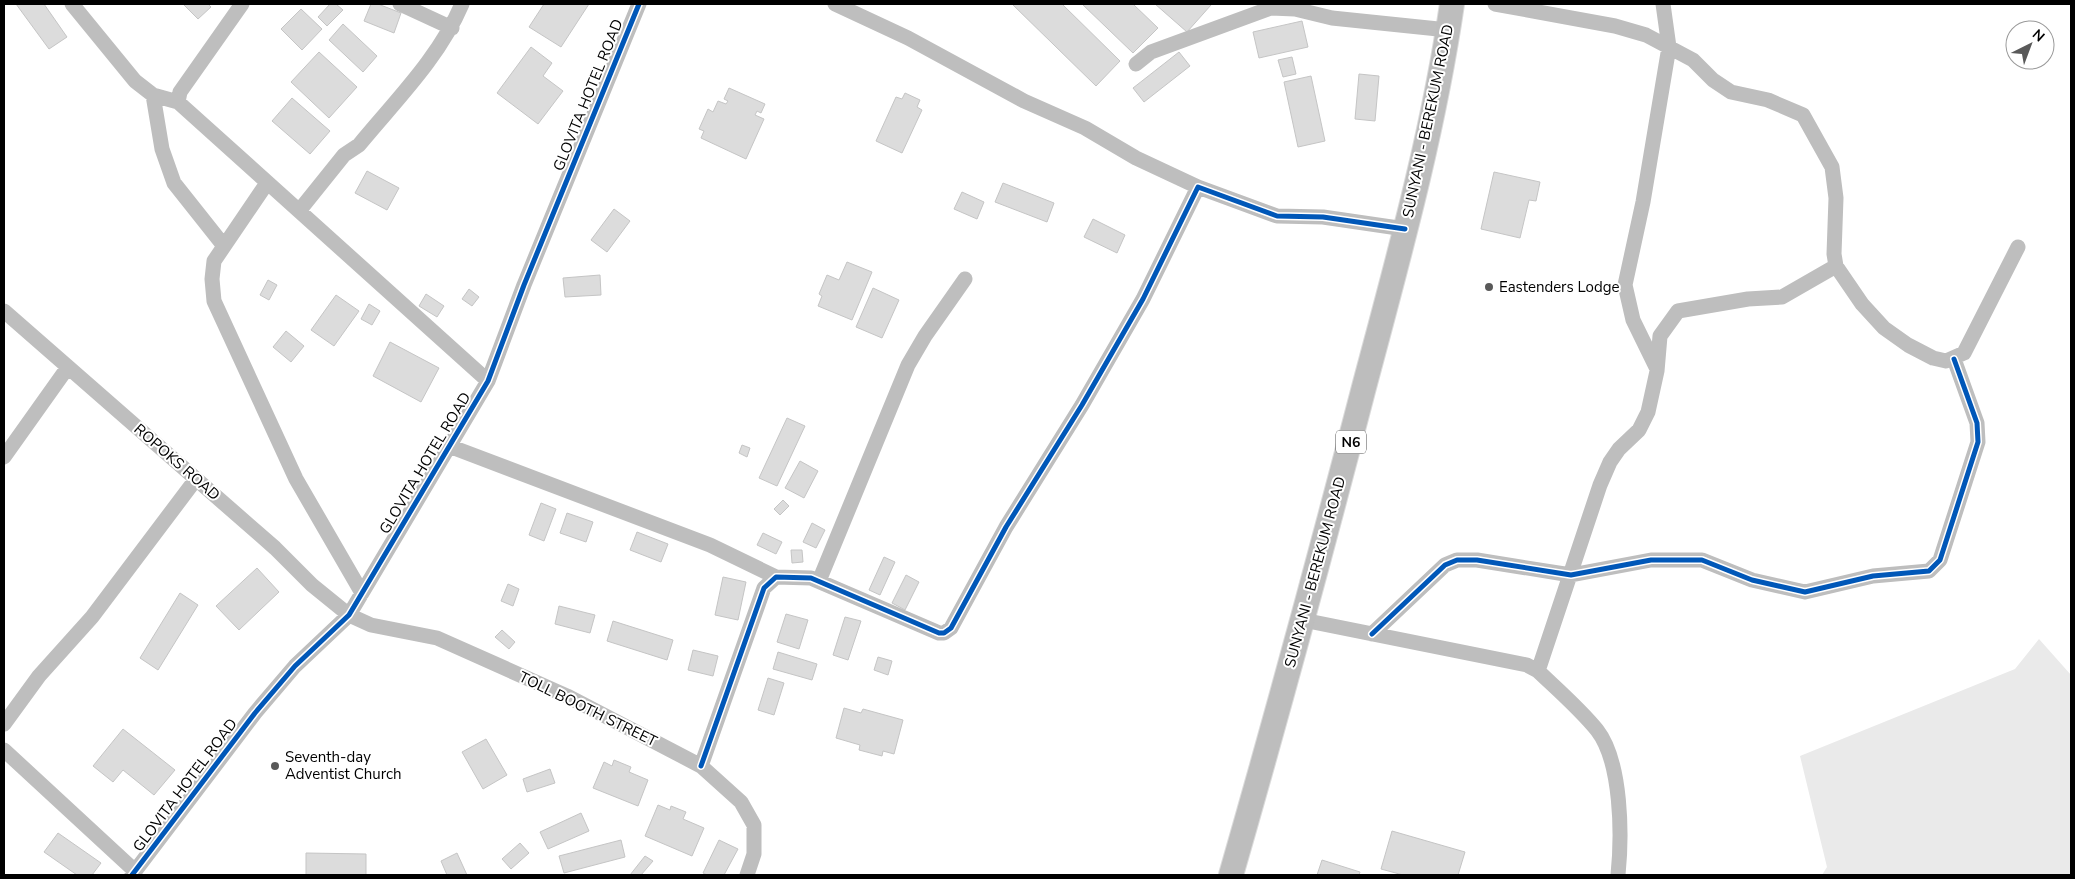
<svg xmlns="http://www.w3.org/2000/svg" width="2075" height="879" font-family="'Nunito Sans',sans-serif">
  <style>
    .green { fill: #eaeaea }
    .building { fill: #dcdcdc; stroke: #c5c5c5 }
    .lines { fill: none; stroke-linecap: round; stroke-linejoin: round }
    .primary-casing { stroke: #dbdbdb; stroke-width: 26 }
    .street { stroke: #bebebe; stroke-width: 15 }
    .primary { stroke: #bdbdbd; stroke-width: 24 }
    .cycleway-casing { stroke: #fff; stroke-width: 8 }
    .cycleway { stroke: #0057b8; stroke-width: 5 }
    .poi-dot { fill: #595959; stroke: #fff; stroke-width: 2 }
    .labels { text-anchor: middle; dominant-baseline: central; stroke-width: 4; stroke-linejoin: round; paint-order: stroke }
    .shield { fill: #fff; stroke: #4c4c4c; stroke-width: 1 }
    .shield-label { font-size: 14px; font-weight: bold; fill: #000 }
    .street-label { font-size: 15px; fill: #000; stroke: #fff }
    .poi-label { font-size: 15px; fill: #000; stroke: #fff; text-anchor: start }
  </style>
  <rect width="100%" height="100%" fill="#fff"/>
  <path class="green" d="M2039,639L2071,675V875H1822L1827,867L1800,756L2015,669Z"/>
  <path class="building" d="M16,4H44L67,37L49,49Z
    M183,4H208L211,7L198,19Z
    M330,4H336L343,10L327,26L318,17Z
    M371,4H378L401,13L394,33L364,21Z
    M544,4H589L561,47L529,27Z
    M1012,4H1062L1120,61L1096,86Z
    M1082,4H1133L1158,28L1133,53Z
    M1155,4H1209L1211,5L1187,32Z
    M301,9L322,29L302,50L281,29Z
    M1302,21L1308,47L1259,58L1253,32Z
    M343,24L377,56L363,72L329,40Z
    M531,47L552,63L543,76L563,91L538,124L497,93Z
    M319,52L357,87L329,118L291,82Z
    M1179,52L1190,66L1144,102L1133,88Z
    M1292,57L1296,74L1283,77L1278,60Z
    M1359,74L1379,76L1375,121L1355,119Z
    M1311,76L1325,141L1298,147L1284,82Z
    M729,88L765,104L761,113L757,111L755,115L764,119L746,159L701,138L704,131L699,129L708,109L713,112L718,101L726,104L728,101L724,99Z
    M905,93L920,100L917,107L922,110L902,153L876,141L896,97L902,99Z
    M292,98L330,131L310,154L272,121Z
    M367,171L399,188L387,210L355,193Z
    M1494,172L1540,182L1536,201L1529,200L1520,238L1481,229Z
    M1003,183L1054,203L1047,222L995,202Z
    M962,192L984,202L977,219L954,209Z
    M614,209L630,221L607,252L591,240Z
    M1093,219L1125,235L1117,253L1084,237Z
    M847,262L872,272L852,320L818,306L822,296L819,294L827,275L839,280Z
    M600,275L601,295L565,297L563,278Z
    M268,280L277,285L269,300L260,295Z
    M873,288L899,300L882,338L856,327Z
    M469,289L479,297L472,306L462,299Z
    M426,294L444,306L437,317L419,306Z
    M336,295L359,311L334,346L311,330Z
    M369,304L380,311L372,325L361,319Z
    M286,331L304,346L291,362L273,347Z
    M390,342L439,368L421,402L373,376Z
    M787,418L805,426L777,486L759,478Z
    M742,445L750,448L747,457L739,453Z
    M800,461L818,471L804,498L785,488Z
    M783,500L789,506L780,515L774,509Z
    M541,503L556,509L544,541L529,535Z
    M567,513L593,522L586,542L560,533Z
    M812,523L825,530L816,548L803,542Z
    M637,532L668,544L661,562L630,550Z
    M763,533L782,542L776,554L757,545Z
    M791,550H802L803,562L792,563Z
    M884,557L895,562L880,595L869,590Z
    M257,568L279,592L239,630L216,606Z
    M906,575L919,582L905,610L892,603Z
    M723,577L746,582L738,620L715,615Z
    M508,584L519,589L513,606L501,601Z
    M180,593L198,605L158,670L140,658Z
    M559,606L595,615L590,633L555,624Z
    M786,614L808,620L799,649L777,642Z
    M845,617L861,621L848,660L833,655Z
    M613,621L673,640L667,660L607,641Z
    M502,630L515,642L509,649L495,637Z
    M693,650L718,656L713,676L688,670Z
    M778,652L817,664L812,680L773,669Z
    M878,657L892,661L888,675L874,670Z
    M768,678L784,683L774,715L758,710Z
    M844,708L861,713L863,709L903,720L894,754L883,751L882,756L859,750L860,745L836,738Z
    M123,729L175,770L154,795L123,770L113,782L93,766Z
    M486,739L507,775L483,789L462,752Z
    M614,760L631,767L629,772L648,780L638,806L593,788L604,762L612,766Z
    M550,769L555,783L527,792L523,779Z
    M658,805L670,810L671,806L686,812L683,819L704,828L692,856L645,836Z
    M581,813L589,831L548,849L540,832Z
    M1392,831L1465,852L1458,875H1403L1381,869Z
    M58,833L101,863L92,875H77L44,852Z
    M621,840L625,857L564,873L559,856Z
    M719,840L738,849L724,875H707L703,873Z
    M520,843L529,853L511,869L502,859Z
    M306,853L366,854V875H306Z
    M457,853L467,875H447L441,861Z
    M645,856L653,861L641,875H630Z
    M1322,860L1360,872L1359,875H1317Z"/>
  <g class="lines">
    <g class="primary-casing">
      <path id="primary" d="M1231,875C1277,715 1321,553 1363,391C1397,263 1433,135 1452,4"/>
    </g>
    <path class="street" d="M72,4L135,81L153,95L178,102
      M242,4L180,92L178,102L488,381
      M400,4L452,28
      M835,4L908,38L1024,101L1085,128L1136,158L1198,187
      M1495,4L1615,26L1646,35L1693,60L1713,80L1731,92L1768,100L1803,115L1832,167L1836,198L1834,254L1836,266L1862,304L1884,328L1908,345L1933,358L1946,361L1964,353L2018,247
      M1136,64L1151,52L1271,8L1295,9L1332,18L1448,30
      M153,95L162,149L174,183L224,246
      M267,183L214,261L212,279L214,301L296,479L362,593
      M299,211L344,155L359,145C396,100 439,58 462,4
      M4,311L275,548L312,585L349,615L371,625L437,638L567,696L701,766L741,802L754,825V854L747,875
      M1656,367L1633,320L1625,285L1643,202L1669,47L1663,4
      M449,446L710,545L776,577
      M4,457L68,367
      M819,581L908,365L925,336L965,279
      M1303,620L1527,665L1538,671L1600,485L1610,462L1619,449L1639,430L1648,412L1657,371L1660,336L1678,311L1748,299L1782,297L1836,266
      M1372,634L1445,565L1457,560H1477L1571,575L1651,560H1702L1752,580L1805,592L1873,576L1929,571L1940,560L1978,442L1977,423L1954,359
      M1538,671C1558,690 1580,709 1597,730C1622,762 1622,836 1618,875
      M4,724L39,676L92,617L196,479
      M4,750L135,871
      M701,766L764,588L776,577L811,578L939,633H944L951,628L1006,527L1082,405L1143,299L1198,187L1277,216L1323,217L1405,229
      M132,875L255,713L295,666L349,615L488,381L524,285L639,4"/>
    <use href="#primary" class="primary"/>
    <g class="cycleway-casing">
      <path id="cycleway" d="M1372,634L1445,565L1457,560H1477L1571,575L1651,560H1702L1752,580L1805,592L1873,576L1929,571L1940,560L1978,442L1977,423L1954,359
        M701,766L764,588L776,577L811,578L939,633H944L951,628L1006,527L1082,405L1143,299L1198,187L1277,216L1323,217L1405,229
        M132,875L255,713L295,666L349,615L488,381L524,285L639,4"/>
    </g>
    <use href="#cycleway" class="cycleway"/>
  </g>
  <g class="poi-dot">
    <circle cx="1489" cy="287" r="5"/>
    <circle cx="275" cy="766" r="5"/>
  </g>
  <g class="labels">
    <rect class="shield" x="1336" y="430.5" width="30" height="23" rx="4"/>
    <g class="shield-label">
      <text x="1351" y="442">N6</text>
    </g>
    <g class="street-label">
      <text transform="translate(588 95) rotate(-68)">GLOVITA HOTEL ROAD</text>
      <text transform="translate(1428 121) rotate(-78)">SUNYANI - BEREKUM ROAD</text>
      <text transform="translate(177 462) rotate(41)">ROPOKS ROAD</text>
      <text transform="translate(425 463) rotate(-59)">GLOVITA HOTEL ROAD</text>
      <text transform="translate(1315 572) rotate(-75)">SUNYANI - BEREKUM ROAD</text>
      <text transform="translate(588 709) rotate(26)">TOLL BOOTH STREET</text>
      <text transform="translate(185 785) rotate(-53)">GLOVITA HOTEL ROAD</text>
    </g>
    <g class="poi-label">
      <text x="1499" y="287">Eastenders Lodge</text>
      <text x="285" y="757">Seventh-day<tspan x="285" dy="17">Adventist Church</tspan></text>
    </g>
  </g>
  <rect width="2075" height="879" fill="none" stroke="#000000" stroke-width="10"/>
  <g transform="translate(2030 45) rotate(42)"><circle r="24" fill="#ffffff" stroke="#999999"/>
  <path d="M0-4L9 19L0 12L-9 19Z" fill="#595959"/>
  <text y="-8" font-size="14" font-weight="bold" text-anchor="middle" fill="#000000">N</text>
  </g>
</svg>
